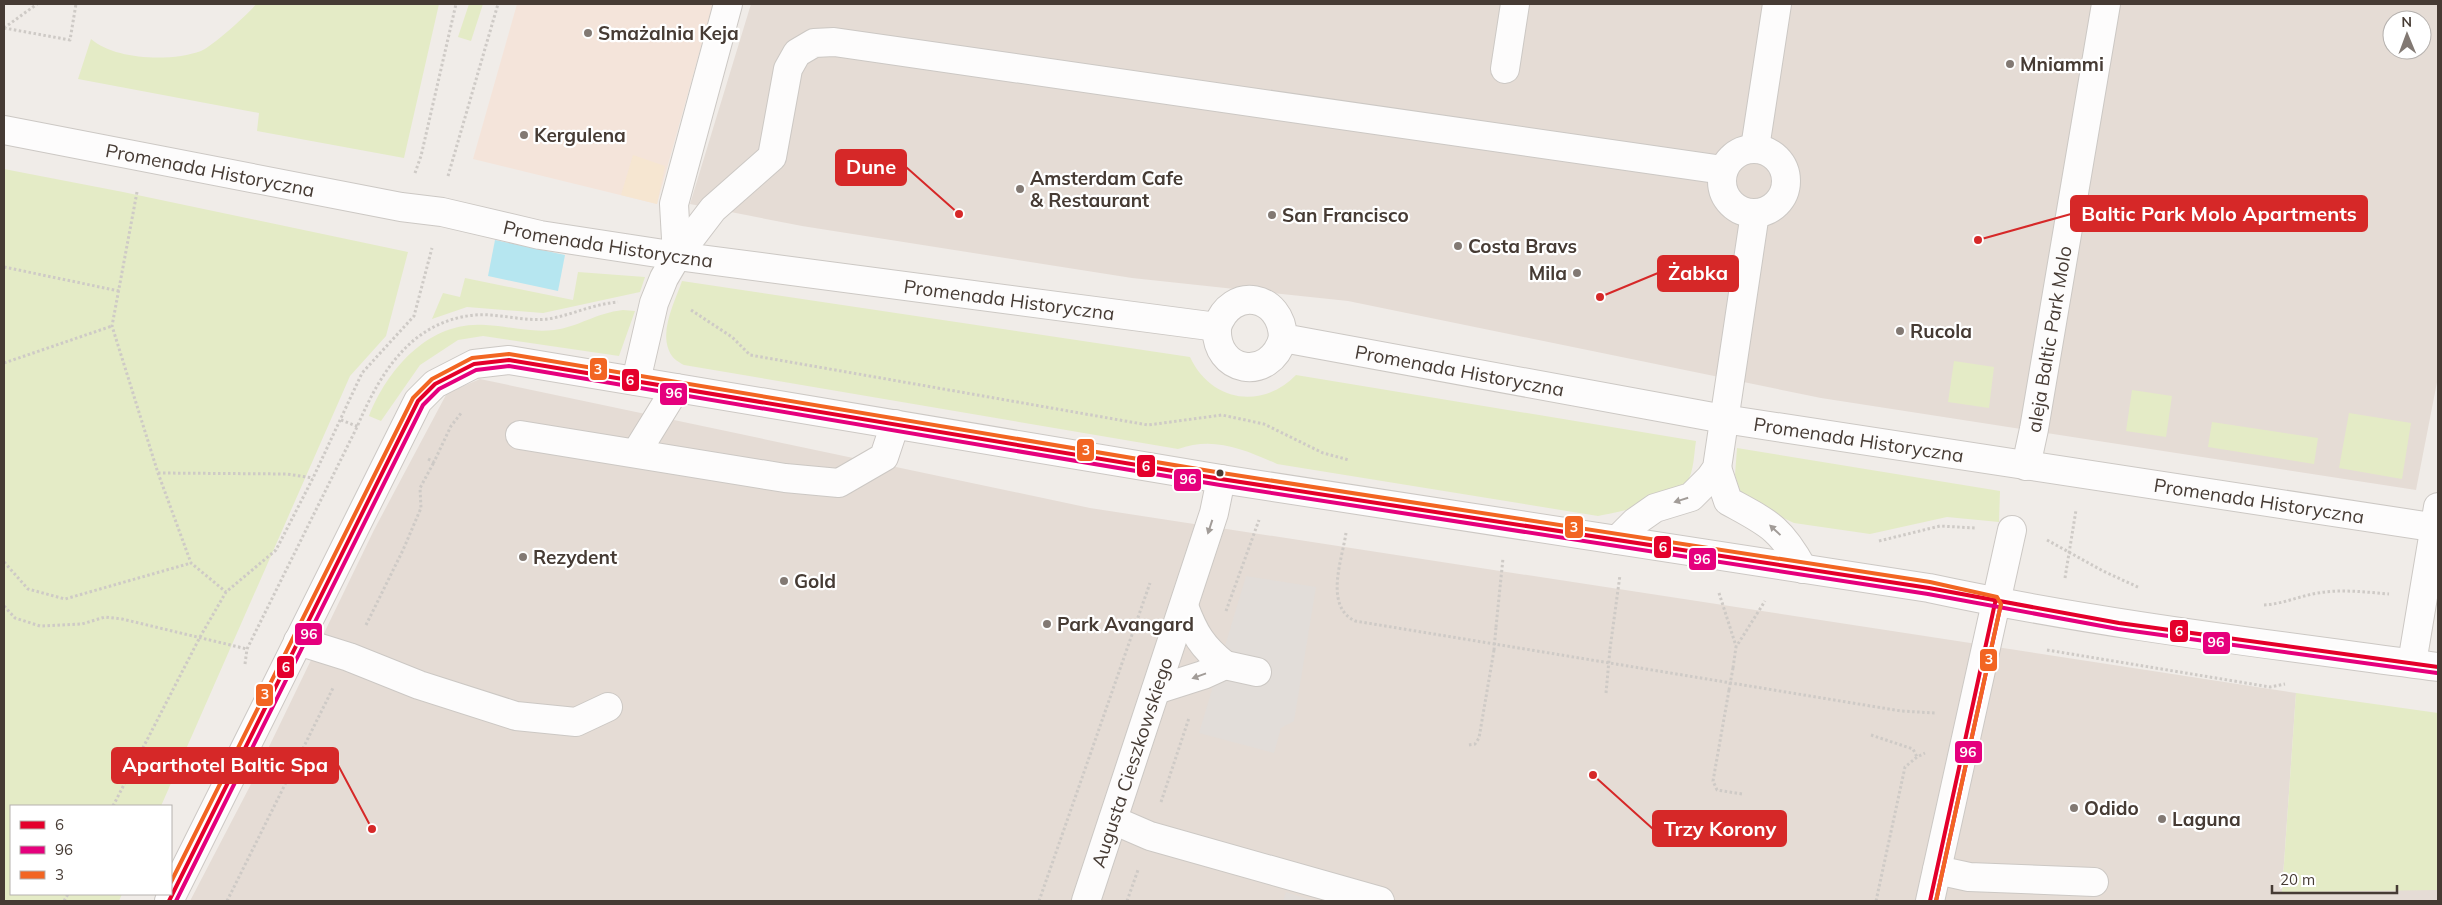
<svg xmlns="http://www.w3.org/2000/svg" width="2442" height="905" font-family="Mulish,sans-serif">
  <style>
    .residential { fill: #e5dcd5; fill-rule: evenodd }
    .commercial { fill: #f4e4da }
    .green { fill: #e4ebc6 }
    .sand { fill: #f6e6d1 }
    .parking { fill: #e2ddd9 }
    .water { fill: #b6e6f0 }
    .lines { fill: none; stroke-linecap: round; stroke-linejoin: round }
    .minor-casing { stroke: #ccc8c4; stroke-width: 30 }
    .path { stroke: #cecac6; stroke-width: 3; stroke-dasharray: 2.5 2.5; stroke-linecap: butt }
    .minor { stroke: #fdfcfc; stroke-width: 28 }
    .path-bridge { stroke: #cecac6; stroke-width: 3; stroke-dasharray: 2.5 2.5; stroke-linecap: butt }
    .bus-1-casing { stroke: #fff; stroke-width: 8 }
    .bus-2-casing { stroke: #fff; stroke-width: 8 }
    .bus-3-casing { stroke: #fff; stroke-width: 8 }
    .bus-1 { stroke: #e4002b; stroke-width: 4 }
    .bus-2 { stroke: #e5007d; stroke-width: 4 }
    .bus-3 { stroke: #f26522; stroke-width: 4 }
    .oneway { fill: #a29c98 }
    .poi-dot { fill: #827973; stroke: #fff; stroke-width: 2 }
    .bus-dot { fill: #463b34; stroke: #fff; stroke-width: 2 }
    .labels { text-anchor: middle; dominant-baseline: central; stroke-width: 4.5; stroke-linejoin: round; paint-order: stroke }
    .poi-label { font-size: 19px; font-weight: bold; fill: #463b34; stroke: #fff; text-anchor: start }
    .street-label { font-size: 19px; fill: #463b34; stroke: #fff }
    .leader { fill: none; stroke: #d62828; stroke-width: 2 }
    .callout-dot { fill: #d62828; stroke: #fff; stroke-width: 2 }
    .callout { fill: #d62828; stroke: #d62828; stroke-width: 2 }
    .callout-label { font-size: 20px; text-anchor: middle; font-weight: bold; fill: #fff }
    .line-badge { stroke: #fff; stroke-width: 2 }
    .badge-label { font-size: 14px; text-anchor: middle; font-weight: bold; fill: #fff }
  </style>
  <rect width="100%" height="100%" fill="#f0ece8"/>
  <path class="residential" d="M751,4H2438V377L2416,490L1821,398L1348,301L1132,278L802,226L690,204ZM2392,20H2422V50H2392Z
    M480,379L1090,508L2296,693L2282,891L2438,889V901H190L249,788L374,530L447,393Z"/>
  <path class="commercial" d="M517,4H713L657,204L473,159Z"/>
  <path class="green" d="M256,4H439L404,158L257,131L259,113L78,79L91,39C115,60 171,62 201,51C210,48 251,12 256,4Z
    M469,4H483L471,41L458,37Z
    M4,169L123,192L408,252L386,336L350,376L161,806H11V894H122L119,901H4Z
    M578,272L645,277L640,292L543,313L467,307L432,319L443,293L460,297L465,278L573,300Z
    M682,281L1190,357C1211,402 1262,410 1296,375L1696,441C1694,453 1694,472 1687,482C1673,501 1620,512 1598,516L1277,464C1244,449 1213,436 1178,449L684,365C680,363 674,359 672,356C657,334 675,302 682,281Z
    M623,310L635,311L619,356L483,336L458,340L420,365L381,421L369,416C388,368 430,320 486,325C508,326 531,333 554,330C578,327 596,313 623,310Z
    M1954,361L1994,367L1989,408L1948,402Z
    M2132,390L2172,396L2166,437L2126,431Z
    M2349,413L2411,423L2402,479L2339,468Z
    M2212,422L2318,438L2314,464L2208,447Z
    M1737,448L2000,491L1999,522L1947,517L1870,534L1794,523L1764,509L1740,492L1735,475Z
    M2296,693L2438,713V890L2282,892Z"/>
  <path class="sand" d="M633,155L665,166L657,204L621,195Z"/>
  <path class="parking" d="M1246,576L1316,587L1294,721L1281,728L1274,753L1199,733Z
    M1286,892L1314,901H1283Z"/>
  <path class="water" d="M495,240L565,255L558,291L488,276Z"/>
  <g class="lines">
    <g class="minor-casing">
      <g id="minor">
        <path d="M1505,69L1515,4"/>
        <path id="s1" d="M4,130L401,207L442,212L540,235L677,256L1217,327C1231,285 1282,294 1283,338L1724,419L2438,528"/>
        <path d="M1755,148L1777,4"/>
        <circle cx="1754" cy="181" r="32"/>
        <path d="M677,256L674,204L728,4"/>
        <path d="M1217,327C1214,373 1270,383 1283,338"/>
        <path d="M636,381L654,303L664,278L677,256L713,209L772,157L788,69L797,53L814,43L834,42L1723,170"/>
        <path d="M520,435L785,478L839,483L884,457L895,424"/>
        <path d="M636,453L676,388"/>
        <path id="s2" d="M2026,466L2034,429L2106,4"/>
        <path d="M1717,468L1728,501C1768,523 1780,527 1803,569"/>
        <path d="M1617,540L1635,522L1655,508L1691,497L1710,478L1717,468L1755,213"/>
        <path d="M298,641L349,657L419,685L516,716L576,722L608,707"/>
        <path d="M2412,663L2438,507"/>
        <path d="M1225,665L1257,672"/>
        <path d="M1156,690L1203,675L1225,665C1202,647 1194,633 1184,606"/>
        <path d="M1113,820L1150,836L1380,901"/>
        <path d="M1937,870L1969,877L2094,882"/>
        <path d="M169,901L418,401L435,384L474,364L509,360L1221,479L1929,588C2097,624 2268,644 2438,667"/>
        <path id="s3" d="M1086,901L1214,513L1221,479"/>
        <path d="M1930,901L2012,530"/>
      </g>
    </g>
    <path class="path" d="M4,28L70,40L76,4
      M4,28L37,4
      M415,173L421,156L456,4
      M448,176L498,4
      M137,192L112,326L158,473L191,563L226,592
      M4,267L119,291
      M691,310L732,337L750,355L1148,425L1222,415L1264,424L1323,453L1349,460
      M4,363L112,326
      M341,420L359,427
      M428,459L434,462L451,426L462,412
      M158,473L287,474L313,478
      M1346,533C1342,560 1324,606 1355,621L1901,711L1935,713
      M2047,540L2103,571L2140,588
      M1879,541L1940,526L1975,528
      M4,562L28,589L65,599L191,563
      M2065,578L2076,510
      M1719,593L1736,646
      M2264,605C2283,604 2299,596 2318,593C2341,589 2365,592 2389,594
      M4,606L15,618L40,626L82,624L105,617L122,619L247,649
      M1226,611L1259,520
      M366,625L403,550L421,508L420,488L434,462
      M1496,627L1503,558
      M1610,649L1620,575
      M2047,650L2270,687L2285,684
      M245,664L247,649L357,427C380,373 411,321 475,315C499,313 524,322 548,319C572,315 593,304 618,302
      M1733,668L1736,647L1765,601
      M1729,690L1713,781L1717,790L1742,794
      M1871,735L1913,749L1917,757
      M1469,745L1475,744L1479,738L1494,650
      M1161,802L1189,718
      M113,806L200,637L226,592L276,550L313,478L362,373L414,316L432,248
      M64,901L68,894
      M227,901L333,688
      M1039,901L1150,583
      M1127,901L1138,870
      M1876,901L1905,767L1917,757L1925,753"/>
    <use href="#minor" class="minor"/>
    <path class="path-bridge" d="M1494,650L1496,627
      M1729,690L1733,668
      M1606,693L1610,649"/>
    <g class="bus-1-casing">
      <path id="bus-1" d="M169,901L418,401L435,384L474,364L509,360L1221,479L1929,588L2119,623L2438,667
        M1930,901L1995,603"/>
    </g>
    <g class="bus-2-casing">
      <path id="bus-2" d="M176,901L423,405L439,389L476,370L509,366L1220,485L1928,594L2118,629L2437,673
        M1936,901L2001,604"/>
    </g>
    <g class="bus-3-casing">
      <path id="bus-3" d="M171,882L413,398L432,379L472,358L509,354L1222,473L1930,582L1997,597L2001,604L1936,901"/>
    </g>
    <use href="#bus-1" class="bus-1"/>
    <use href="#bus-2" class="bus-2"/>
    <use href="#bus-3" class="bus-3"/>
  </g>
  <defs><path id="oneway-solid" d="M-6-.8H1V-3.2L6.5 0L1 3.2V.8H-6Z" transform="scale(1.25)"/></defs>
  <g class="oneway">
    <use href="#oneway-solid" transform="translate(1681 500) rotate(163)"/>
    <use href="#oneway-solid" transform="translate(1210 527) rotate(108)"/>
    <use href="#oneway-solid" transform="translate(1775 530) rotate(-137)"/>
    <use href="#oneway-solid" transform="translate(1199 676) rotate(160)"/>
  </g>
  <g class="poi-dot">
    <circle cx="588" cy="33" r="5"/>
    <circle cx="2010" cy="64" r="5"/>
    <circle cx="524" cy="135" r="5"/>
    <circle cx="1020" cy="189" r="5"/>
    <circle cx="1272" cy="215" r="5"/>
    <circle cx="1458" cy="246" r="5"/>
    <circle cx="1577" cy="273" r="5"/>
    <circle cx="1900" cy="331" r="5"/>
    <circle cx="523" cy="557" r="5"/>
    <circle cx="784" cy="581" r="5"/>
    <circle cx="1047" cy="624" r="5"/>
    <circle cx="2074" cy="808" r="5"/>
    <circle cx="2162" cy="819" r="5"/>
  </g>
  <circle class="bus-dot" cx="1220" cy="473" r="4.5"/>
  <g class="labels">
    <g class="poi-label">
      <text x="598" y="33">Smażalnia Keja</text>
      <text x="2020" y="64">Mniammi</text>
      <text x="534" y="135">Kergulena</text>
      <text x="1030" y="178">Amsterdam Cafe<tspan x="1030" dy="22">&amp; Restaurant</tspan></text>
      <text x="1282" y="215">San Francisco</text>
      <text x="1468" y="246">Costa Bravs</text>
      <text x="1567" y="273" text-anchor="end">Mila</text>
      <text x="1910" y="331">Rucola</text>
      <text x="533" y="557">Rezydent</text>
      <text x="794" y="581">Gold</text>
      <text x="1057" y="624">Park Avangard</text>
      <text x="2084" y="808">Odido</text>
      <text x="2172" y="819">Laguna</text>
    </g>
    <g class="street-label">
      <text stroke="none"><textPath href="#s1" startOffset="210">Promenada Historyczna</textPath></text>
      <text stroke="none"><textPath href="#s1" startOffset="615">Promenada Historyczna</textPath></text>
      <text stroke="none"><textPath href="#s1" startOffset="1020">Promenada Historyczna</textPath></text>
      <text stroke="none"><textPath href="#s2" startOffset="129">aleja Baltic Park Molo</textPath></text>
      <text stroke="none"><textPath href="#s1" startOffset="1511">Promenada Historyczna</textPath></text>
      <text stroke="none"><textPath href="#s1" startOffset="1916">Promenada Historyczna</textPath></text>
      <text stroke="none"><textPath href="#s1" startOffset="2321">Promenada Historyczna</textPath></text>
      <text stroke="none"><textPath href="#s3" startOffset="146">Augusta Cieszkowskiego</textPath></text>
    </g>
  </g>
  <path class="leader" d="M959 214L906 167M1978 240L2071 214M1600 297L1658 273M372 829L338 765M1593 775L1653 829"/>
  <g class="callout-dot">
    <circle cx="959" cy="214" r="5"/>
    <circle cx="1978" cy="240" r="5"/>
    <circle cx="1600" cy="297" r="5"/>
    <circle cx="372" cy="829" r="5"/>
    <circle cx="1593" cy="775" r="5"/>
  </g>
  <g class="callout">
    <rect x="836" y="150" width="70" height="35" rx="5"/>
    <rect x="2071" y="196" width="296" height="35" rx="5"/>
    <rect x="1658" y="256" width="80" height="35" rx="5"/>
    <rect x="112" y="748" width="226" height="35" rx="5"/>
    <rect x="1653" y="811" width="133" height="35" rx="5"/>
  </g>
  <g class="callout-label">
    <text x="871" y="174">Dune</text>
    <text x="2219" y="221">Baltic Park Molo Apartments</text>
    <text x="1698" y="280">Żabka</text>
    <text x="225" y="772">Aparthotel Baltic Spa</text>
    <text x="1720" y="836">Trzy Korony</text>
  </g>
  <g class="line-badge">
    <rect x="589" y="357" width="19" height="24" rx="5" fill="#f26522"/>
    <rect x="621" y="368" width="19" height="24" rx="5" fill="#e4002b"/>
    <rect x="659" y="382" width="29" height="24" rx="5" fill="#e5007d"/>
    <rect x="1076" y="438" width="19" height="24" rx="5" fill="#f26522"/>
    <rect x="1136" y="454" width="20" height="24" rx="5" fill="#e4002b"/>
    <rect x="1173" y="468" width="29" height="24" rx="5" fill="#e5007d"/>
    <rect x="1564" y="515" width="20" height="24" rx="5" fill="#f26522"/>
    <rect x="1653" y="535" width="19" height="24" rx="5" fill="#e4002b"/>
    <rect x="1688" y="547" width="29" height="24" rx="5" fill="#e5007d"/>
    <rect x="2169" y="619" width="20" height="24" rx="5" fill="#e4002b"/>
    <rect x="294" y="622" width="29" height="24" rx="5" fill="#e5007d"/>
    <rect x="2202" y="631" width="29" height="24" rx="5" fill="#e5007d"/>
    <rect x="1979" y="648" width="19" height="24" rx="5" fill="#f26522"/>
    <rect x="276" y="655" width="19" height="24" rx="5" fill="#e4002b"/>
    <rect x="255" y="683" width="19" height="24" rx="5" fill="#f26522"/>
    <rect x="1954" y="740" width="29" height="24" rx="5" fill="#e5007d"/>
  </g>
  <g class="badge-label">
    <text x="598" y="374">3</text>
    <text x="630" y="385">6</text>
    <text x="674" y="398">96</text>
    <text x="1086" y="455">3</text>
    <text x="1146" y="471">6</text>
    <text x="1188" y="484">96</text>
    <text x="1574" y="532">3</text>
    <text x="1663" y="552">6</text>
    <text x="1702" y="564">96</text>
    <text x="2179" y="636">6</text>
    <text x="309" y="639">96</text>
    <text x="2216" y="647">96</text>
    <text x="1989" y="664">3</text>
    <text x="286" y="672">6</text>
    <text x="265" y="699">3</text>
    <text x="1968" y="757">96</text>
  </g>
  <rect width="2442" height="905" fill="none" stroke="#463b34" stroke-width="10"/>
  <rect x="10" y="805" width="162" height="90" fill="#ffffff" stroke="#b5b1ae"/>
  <rect x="20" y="821" width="25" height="8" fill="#e4002b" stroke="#b5b1ae"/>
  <text x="55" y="830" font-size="15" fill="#463b34">6</text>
  <rect x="20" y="846" width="25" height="8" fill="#e5007d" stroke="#b5b1ae"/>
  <text x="55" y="855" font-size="15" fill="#463b34">96</text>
  <rect x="20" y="871" width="25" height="8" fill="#f26522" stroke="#b5b1ae"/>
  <text x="55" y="880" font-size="15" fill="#463b34">3</text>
  <g transform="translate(2407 35) rotate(359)"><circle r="24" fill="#ffffff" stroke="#b5b1ae"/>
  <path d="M0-4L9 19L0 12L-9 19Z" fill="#827973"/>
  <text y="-8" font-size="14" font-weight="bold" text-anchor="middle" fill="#463b34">N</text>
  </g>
  <path d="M2272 885v8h125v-8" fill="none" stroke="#463b34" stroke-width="2.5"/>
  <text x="2280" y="885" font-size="15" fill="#463b34" stroke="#ffffff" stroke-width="4" paint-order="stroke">20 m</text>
</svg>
